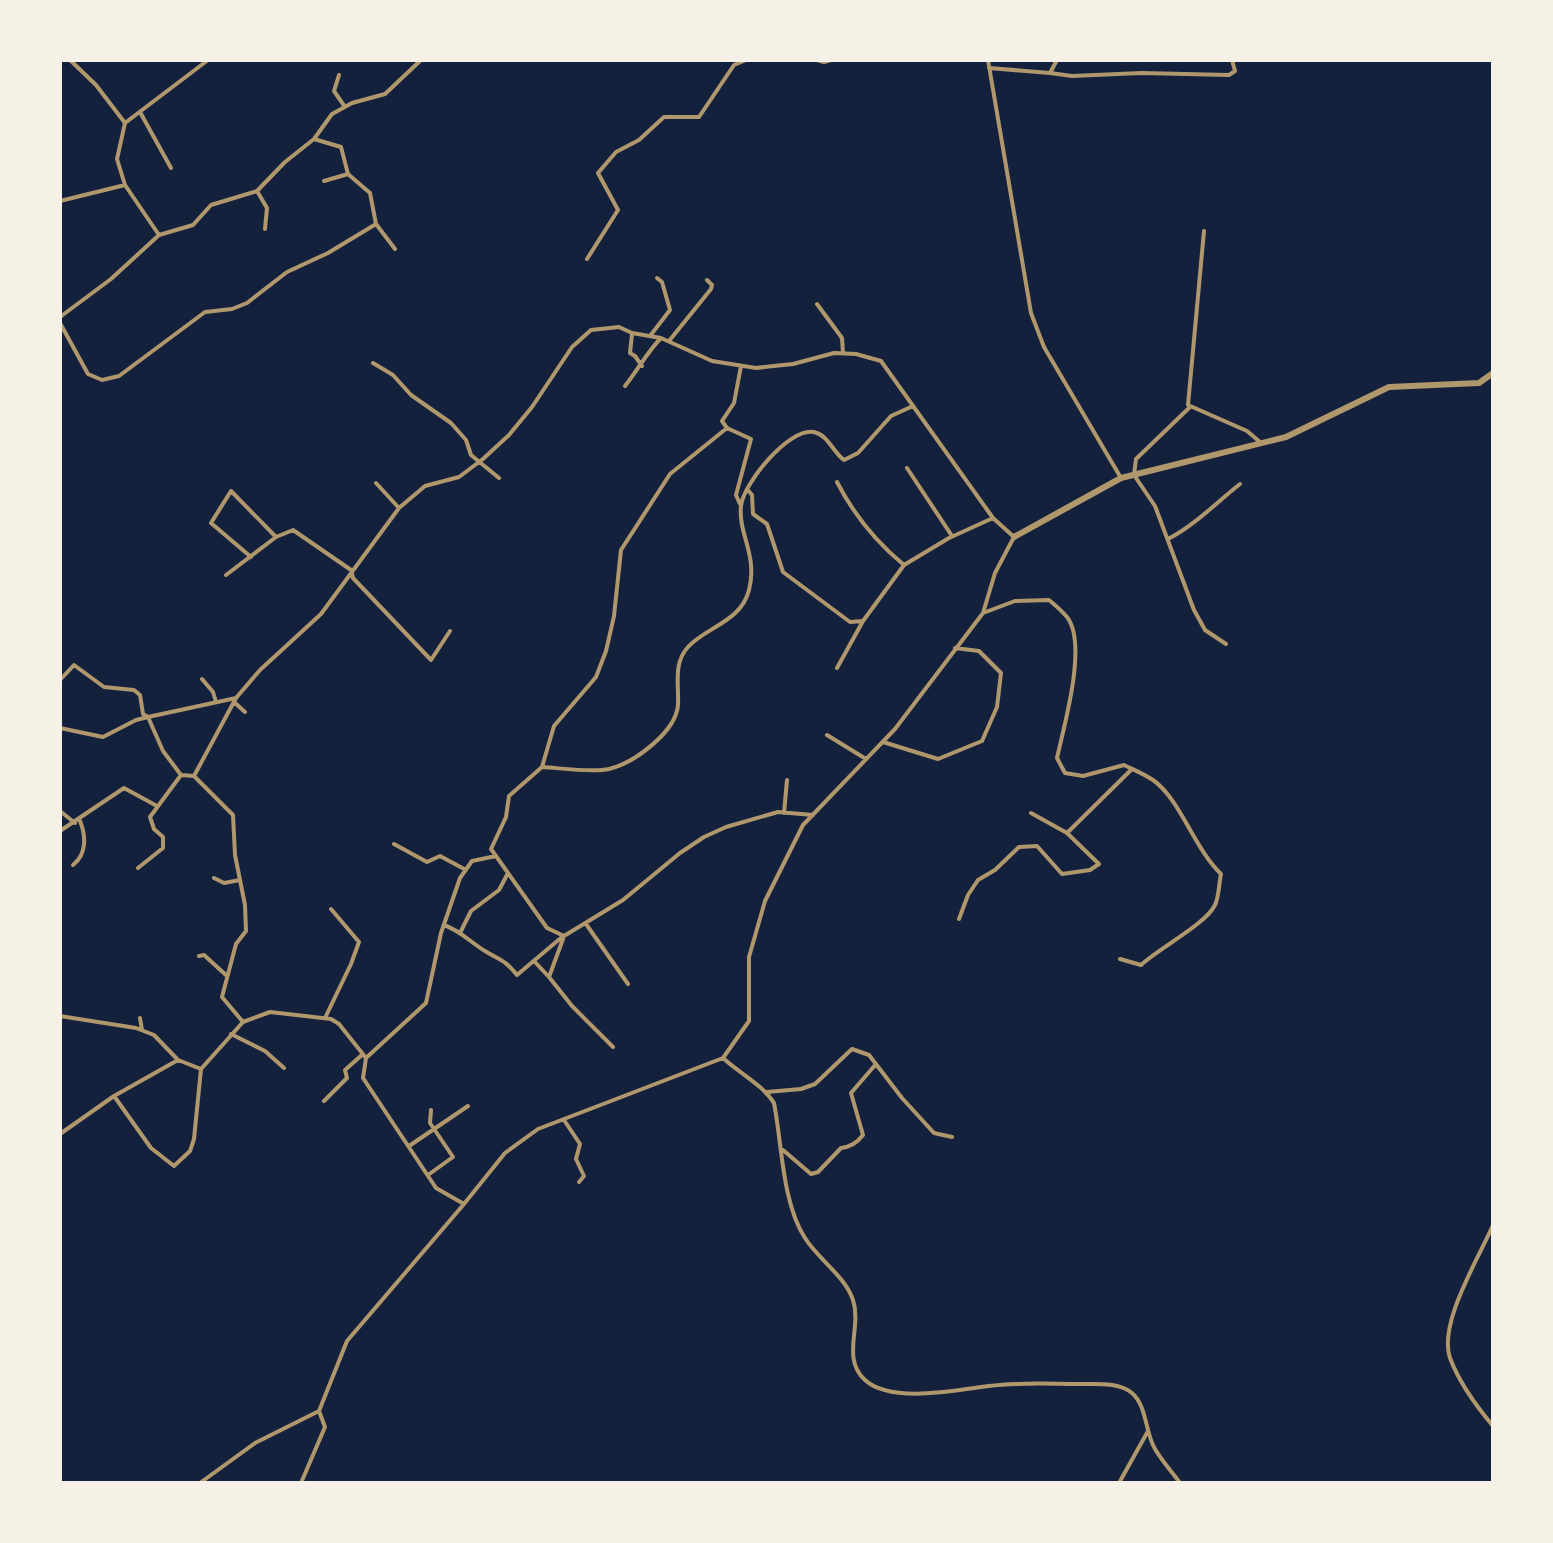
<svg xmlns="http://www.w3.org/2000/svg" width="1553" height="1543" font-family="'PT Sans Narrow',sans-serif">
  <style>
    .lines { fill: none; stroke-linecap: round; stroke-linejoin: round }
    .minor { stroke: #b1986c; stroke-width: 4 }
    .tertiary { stroke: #b1986c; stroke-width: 6 }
  </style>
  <rect width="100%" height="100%" fill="#14213d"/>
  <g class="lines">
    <path class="minor" d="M70,60L96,85L125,123
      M817,60L824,62L831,60
      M988,60L1031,313L1044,347L1121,478
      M989,68L1050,73L1057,60
      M1050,73L1072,76L1141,73L1229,75L1235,71L1232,60
      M339,75L334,91L345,107
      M140,112L171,168
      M314,139L341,147L348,174L370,193L376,224L395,249
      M324,181L348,174
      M125,185L159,235L193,225L211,205L257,191L285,162L314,139L332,114L352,103L385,94L421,60
      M257,191L267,208L265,229
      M60,201L125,185L117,159L125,123L208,60
      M1204,231L1188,405L1247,431L1260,442
      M587,259L618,210L598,173L616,152L639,140L664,117H699L734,65L746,60
      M817,304L842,338L843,353
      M60,317L111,279L159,235
      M60,323L88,374L102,380L119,376L205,312L232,309L247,303L287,272L328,253L376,224
      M619,327L632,333L661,338L712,361L756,368L793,364L834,353L856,354L881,361L993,518L1014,537L995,573L983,613L895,729L803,825L765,901L749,957V1021L723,1058L538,1129L505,1153L464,1204L436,1188L363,1078L366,1058L339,1024L331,1019L270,1012L243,1022L222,997L236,944L246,931L245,905L235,855L233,815L194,776L236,698L260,670L321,614L399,508L425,486L459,477L483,459L509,435L532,407L572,347L591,330Z
      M632,334L630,353L635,356L642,366
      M650,336L670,310L662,282L657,278
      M669,341L711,289L712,285L707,280
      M373,363L393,375L411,395L451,423L466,440L471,455L499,478
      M625,386C638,370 647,352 661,338
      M1189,408L1136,459L1134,475L1155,506L1194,610L1205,630L1226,644
      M727,428L670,474L621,550L614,616L606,651L596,677L554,726L542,767L509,796L506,817L491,849L547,928L564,936L623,900L680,853L704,837L726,827L778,812L813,815
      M907,468L952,536
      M837,482C854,515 876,542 904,565
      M376,483L399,508
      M747,489L752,495L753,514L767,524L783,572L850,622L863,621L904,565L949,538L993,518
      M740,504L736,495L751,439L727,428L722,421L734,403L741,366
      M1168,539C1194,526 1217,502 1240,484
      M251,557L211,523L231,491L276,537
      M226,575L276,537L293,530L351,570L353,578L431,660L450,631
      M983,613L1015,601L1049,600C1055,605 1062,611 1067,617C1088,644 1064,726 1057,758L1065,773L1083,776L1124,765C1134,770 1144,774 1153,780C1180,799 1194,848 1221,874C1219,883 1219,897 1215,905C1206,924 1159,948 1141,965L1120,959
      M837,668L863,621
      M202,679L213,692L216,702
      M60,680L74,665L104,687L134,690L140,695L143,714L148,717L236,698
      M234,702L245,712
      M60,728L103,737L136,720L148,717L163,751L181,775L194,776
      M827,735L866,759
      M883,742L938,759L982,741L997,707L1001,673L979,651L955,648
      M542,767C560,768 592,773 609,769C634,763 676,732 678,705C679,685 673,663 688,647C706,627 741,622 749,590C758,555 738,534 741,506C743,484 789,427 814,432C828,435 833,452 844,460L858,453L891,416L913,406
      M60,811L75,823
      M784,813L787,780
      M1031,813L1067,833L1132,769
      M60,831L124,788L157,806
      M394,844L427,862L440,856L466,870
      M73,865C87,854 86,836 80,821
      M138,868L163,848V837L154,829L150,817L181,775
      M214,878L224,883L240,880
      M959,919L968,895L978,880L995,870L1019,847L1037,846L1062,874L1090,870L1099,864L1067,833
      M586,924L628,984
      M444,925C461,931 470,942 485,951C501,961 504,959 517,975L562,937
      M461,931L471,911L499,890L508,873
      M563,939L549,977L572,1006L613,1047
      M199,956L204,955L227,976
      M534,961L549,977
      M60,1016L136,1028L154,1035L178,1060L201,1069
      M140,1018L142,1030
      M325,1018L351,964L359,942L331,909
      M231,1034L265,1051L284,1068
      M366,1058L426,1003L441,933L460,878L472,861L496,856
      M723,1058C739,1073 763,1085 774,1103C782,1143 782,1203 805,1238C818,1259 845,1276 853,1300C862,1327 841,1358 865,1380C891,1404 957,1390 989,1386C1019,1382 1050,1384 1080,1384C1096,1384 1119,1382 1132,1393C1147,1406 1145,1432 1155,1449C1162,1461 1172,1472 1180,1483
      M767,1092L801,1089L815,1084L852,1049L869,1055L902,1098L934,1133L952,1137
      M114,1096L151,1148L174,1166L190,1151L194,1139L201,1069L243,1022
      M324,1101L347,1078L345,1070L363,1054
      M564,1120L580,1144L576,1159L584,1176L579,1182
      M60,1134L114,1096L178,1060
      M409,1146L468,1106
      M783,1150L811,1174L818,1172L841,1148C851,1147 857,1143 863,1135L851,1093L876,1064
      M428,1175L453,1157L430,1123L431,1110
      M1493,1225C1479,1258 1438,1323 1450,1358C1459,1382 1477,1407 1493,1426
      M200,1483L255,1443L319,1411L347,1341L464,1204
      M301,1483L325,1427L319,1411
      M1119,1483L1148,1431"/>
    <path class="tertiary" d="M1014,537L1121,478L1286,437L1389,387L1479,383L1493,373"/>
  </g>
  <rect width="1553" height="1543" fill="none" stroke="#f6f1e7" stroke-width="124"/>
</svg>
